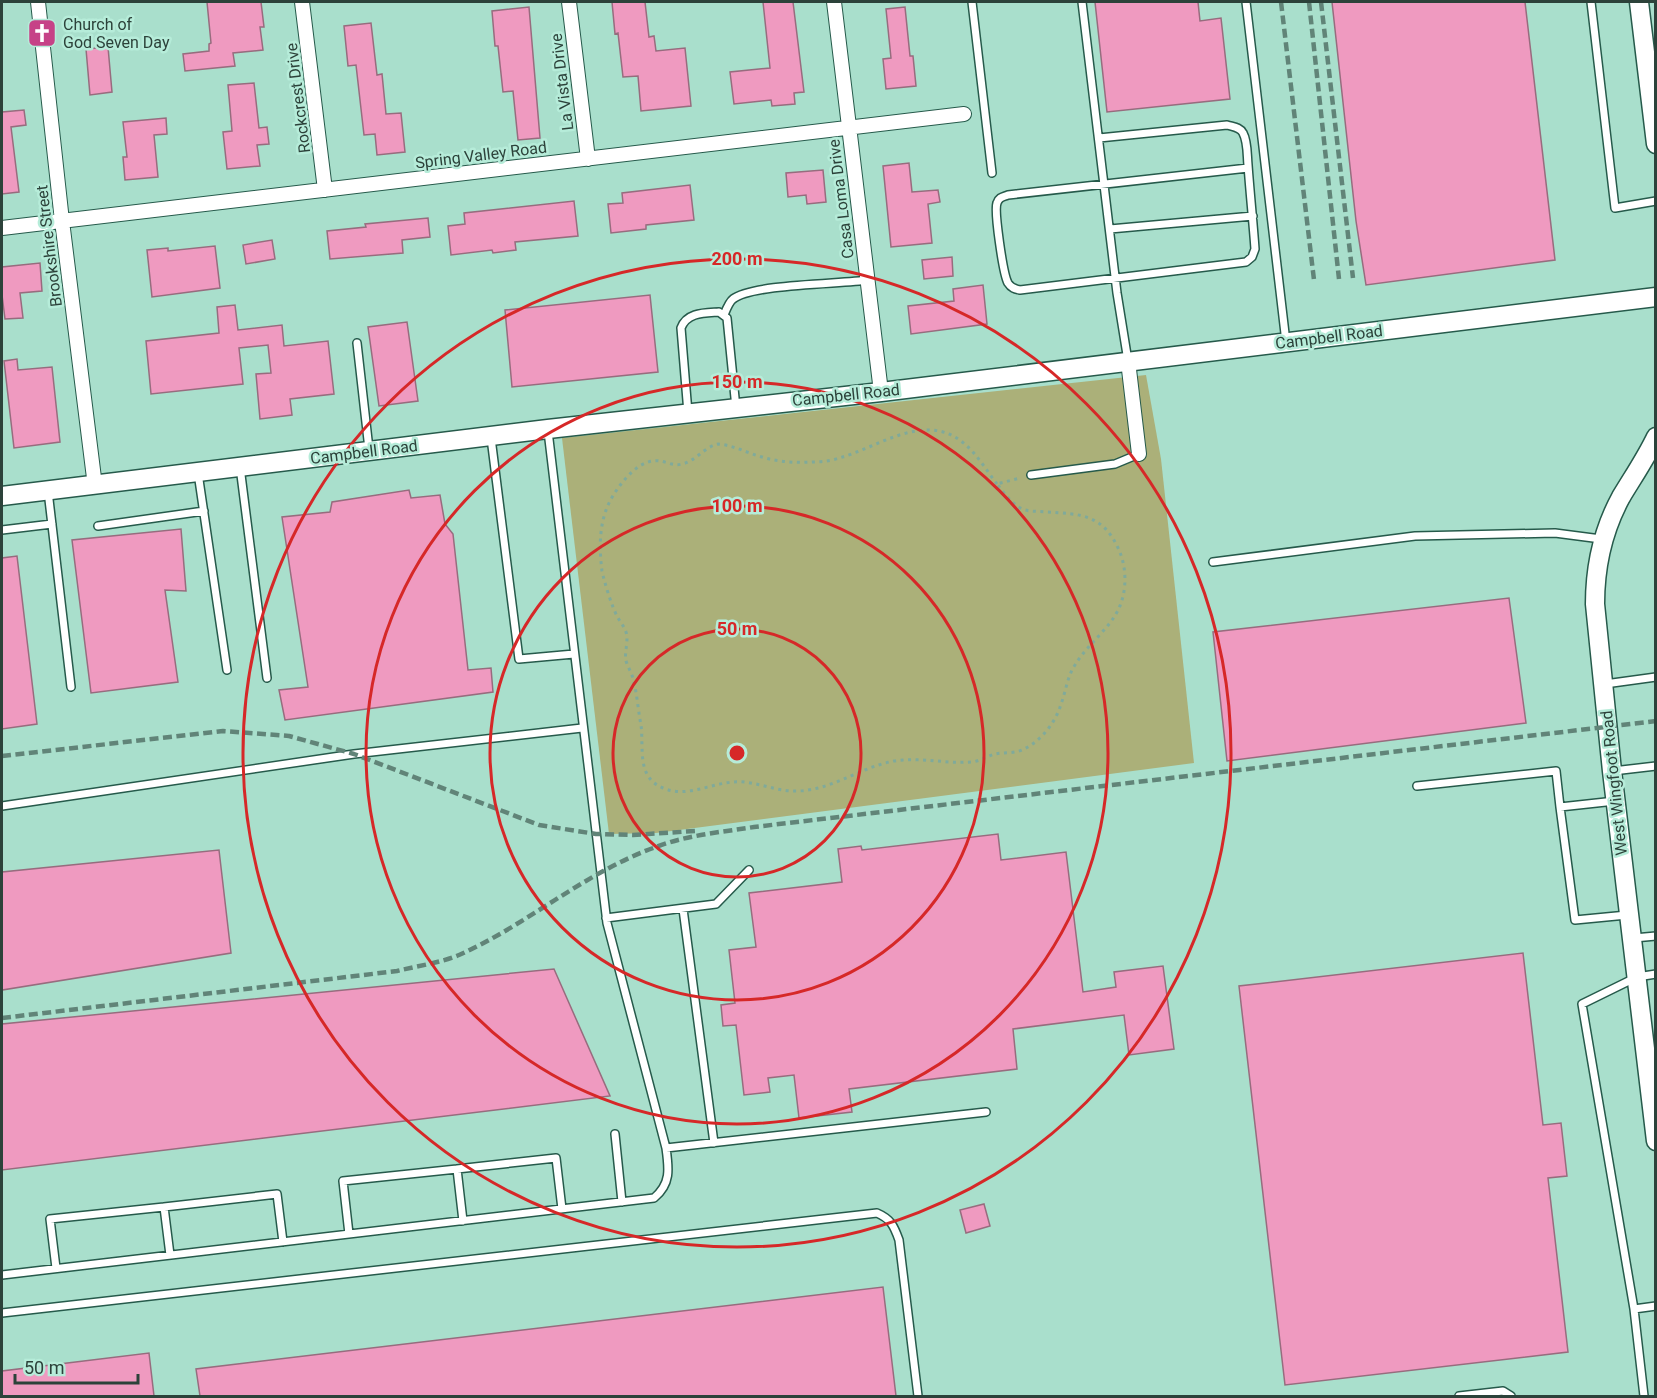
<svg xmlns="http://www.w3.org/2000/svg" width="1657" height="1398" font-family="Roboto,sans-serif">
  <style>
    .green { fill: #abb079 }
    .building { fill: #ef9ac0; stroke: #976c7e; stroke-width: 1.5 }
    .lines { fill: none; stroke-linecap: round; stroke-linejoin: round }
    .lane-casing { stroke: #265a4b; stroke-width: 10 }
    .street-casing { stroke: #265a4b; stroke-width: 16 }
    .secondary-casing { stroke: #265a4b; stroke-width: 21 }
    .path { stroke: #7faa9b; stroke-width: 3; stroke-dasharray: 3 4.5; stroke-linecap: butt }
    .lane { stroke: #fff; stroke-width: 7 }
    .street { stroke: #fff; stroke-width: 14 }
    .secondary { stroke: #fff; stroke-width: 18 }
    .rail { stroke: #618478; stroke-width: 4.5; stroke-dasharray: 9 4.5; stroke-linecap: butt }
    .ring { fill: none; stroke: #d62828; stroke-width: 3 }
    .labels { text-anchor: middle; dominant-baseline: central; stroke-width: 5; stroke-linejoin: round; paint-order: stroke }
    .poi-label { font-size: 16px; fill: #2c423a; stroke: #b6ecd9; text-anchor: start }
    .street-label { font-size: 16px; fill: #2c423a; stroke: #b6ecd9 }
    .centre { fill: #d62828; stroke: #b6ecd9; stroke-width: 3 }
    .ring-label { font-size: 18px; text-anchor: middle; font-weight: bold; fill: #d62828; stroke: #b6ecd9; stroke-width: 5; stroke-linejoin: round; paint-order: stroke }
  </style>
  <rect width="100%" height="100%" fill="#a9dfcc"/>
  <path class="green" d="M1146,375L1161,459L1194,763L656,833L609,834L562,438Z"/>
  <path class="building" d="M207,2H261L264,27H260L263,50L233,53L235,66L185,71L183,54L209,51V44L211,43Z
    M612,2H645L649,37L654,36L656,51L685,48L691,106L641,111L638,76L623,77L618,33L615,34Z
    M763,2H793L804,92L794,93L795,104L772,106L771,100L734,104L730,72L770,68Z
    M1095,2H1198L1200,21L1221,18L1230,99L1107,112Z
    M1332,2H1525L1555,260L1366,285L1356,221Z
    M529,7L540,138L518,140L513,91L503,92L498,46H495L492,11Z
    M905,7L910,56H913L916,86L886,89L883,59L891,58L886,9Z
    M371,23L377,75L382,74L386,114L401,113L405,152L377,155L375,134L364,135L356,65L348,66L344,26Z
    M108,47L112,92L90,95L86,49Z
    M254,83L259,128L267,127L269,144L257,145L260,166L227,169L223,132L232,131L228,85Z
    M24,110L26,125L11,127L19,192L2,194V112Z
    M166,118L167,134L154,135L158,177L125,180L123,157H127L123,122Z
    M909,163L912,192L938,190L940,202L928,204L932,243L891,247L883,166Z
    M823,170L826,202L807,204L806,195L788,197L786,173Z
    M690,185L694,220L646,225V229L611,233L608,204L623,203L622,193Z
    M574,201L578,236L515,242L516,250L493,253L492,250L451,255L448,226L465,224L464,213Z
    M428,218L430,237L402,240L403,253L330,259L327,231L366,227L365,224Z
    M272,240L275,259L246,264L243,245Z
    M215,246L220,288L152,297L147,250L168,248V251Z
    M952,257L953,276L924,279L922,260Z
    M40,263L42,291L20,293L23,318L5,319L2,295V267Z
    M983,285L987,324L911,334L908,306L954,301L953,289Z
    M650,295L658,372L512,387L505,310Z
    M235,305L238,330L282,325L284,346L328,341L334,394L290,399L292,415L260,419L256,374L271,373L268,345L239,348L243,384L151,394L146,341L219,333L217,307Z
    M407,322L418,401L379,406L368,327Z
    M17,359L18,370L52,367L60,442L14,448L4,361Z
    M409,490L411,498L440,495L445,524L453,534L468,670L491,668L493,692L285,720L279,690L308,687L282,517L330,512L332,502Z
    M181,529L186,591L165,590L178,682L91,693L72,540Z
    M17,556L37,724L2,729V558Z
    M1509,598L1526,723L1227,761L1213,632Z
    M998,834L1001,860L1066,852L1083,992L1116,987L1114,972L1163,966L1174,1049L1129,1055L1124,1015L1013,1029L1017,1069L849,1089L852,1112L799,1118L794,1075L768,1078L770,1092L744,1095L736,1025L723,1026L721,1005L735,1003L729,950L756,947L749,893L842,882L838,849L861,846L862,850Z
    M219,850L231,953L2,990V872Z
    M1523,953L1543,1125L1561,1123L1567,1176L1548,1178L1568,1352L1285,1385L1239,986Z
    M554,969L610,1096L2,1170V1024Z
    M984,1204L990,1226L966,1233L960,1210Z
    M883,1287L896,1396H200L196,1369Z
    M149,1353L154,1396H2V1371Z"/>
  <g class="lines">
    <g class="lane-casing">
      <path id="lane" d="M972,2L992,173
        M1082,2L1117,293L1128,361
        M1246,2L1286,342
        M1591,2L1615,208L1656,201
        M1099,138L1227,125C1233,127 1240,127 1243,133C1248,142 1247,156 1248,165C1250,193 1253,221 1255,249L1252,257L1246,262L1020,290C1015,289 1011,288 1008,283C1003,274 994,211 997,203C999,197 1003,197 1008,195L1248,168
        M1110,229L1253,216
        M724,315C726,310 729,302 733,299C752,284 840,284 868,280
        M357,343L369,449
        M688,413L681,328C687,312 705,313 719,312L727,318L736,408
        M491,438L519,659L574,654
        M240,467L267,678
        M198,473L227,670
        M1031,475L1115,464L1139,454
        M48,491L71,687
        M98,526L204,511
        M2,530L52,524
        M1213,562L1415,536L1555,533L1601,539
        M1605,684L1656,677
        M1613,771L1656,766
        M1417,786L1556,771L1560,807
        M1615,801L1560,807L1575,920L1627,915
        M2,806L354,754L582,728
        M683,909L714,1143
        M606,918L716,904L749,870
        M1634,938L1656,936
        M615,1134L622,1202
        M666,1148L986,1112
        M457,1169L556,1158L562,1209
        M164,1207L277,1194L283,1242
        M349,1234L343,1181L457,1169L463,1221
        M56,1268L50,1219L164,1207L170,1255
        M2,1275L654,1198C671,1184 669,1169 666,1148L607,923L548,431
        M1634,1309L1582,1004L1637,977L1656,974
        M2,1313L877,1213C891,1219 894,1226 899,1240L918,1396
        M1459,1396L1503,1391L1511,1396
        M1644,1396L1634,1309L1656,1306"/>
    </g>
    <g class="street-casing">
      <path id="street" d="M38,2L62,221L95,486
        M302,2L325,190
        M569,2L588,159
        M834,2L881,392
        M2,228L964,114
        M1128,361L1139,454"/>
    </g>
    <g class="secondary-casing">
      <path id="secondary" d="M1639,2L1656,144
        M1656,437C1646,458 1633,477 1621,497C1603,530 1595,567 1595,604L1612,771L1656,1141
        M2,496L548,429L881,392L1656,297"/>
    </g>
    <path class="path" d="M997,484C986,470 976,452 961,441C923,412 877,448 839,458C830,461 821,462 812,462C795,463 778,462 762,457C747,453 733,445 718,444C704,447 696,461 682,464C672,467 663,459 653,461C635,463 618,486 610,501C599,522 599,548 602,571C604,581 612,607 617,616C620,622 624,626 626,632C629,641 624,652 626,661C628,667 631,672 633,678C637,693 638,710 641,725C644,748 636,777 663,788C686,798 709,784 733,782C755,780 775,792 798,791C832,790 861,767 894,761C921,757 946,764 972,762C980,761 987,756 995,754C1004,752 1015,754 1024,749C1041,741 1056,722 1061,704C1066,691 1067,677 1075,665C1088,643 1113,627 1121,603C1127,586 1126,566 1119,550C1103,514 1081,514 1046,512C1038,511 1030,512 1022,509C1011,503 1004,493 997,484L1020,478"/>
    <use href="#lane" class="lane"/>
    <use href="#street" class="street"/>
    <use href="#secondary" class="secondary"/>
    <path class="rail" d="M1281,2L1314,280
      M1309,2L1339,279
      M1321,2L1353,278
      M2,756L223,731L289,736L354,754L539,825L596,834L633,835L695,831
      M2,1018L397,971C417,966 440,963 459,955C527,925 585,872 656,847C687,835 722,832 754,827L1656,721"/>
  </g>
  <g class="ring">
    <circle cx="737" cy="753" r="124"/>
    <circle cx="737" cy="753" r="247"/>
    <circle cx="737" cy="753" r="371"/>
    <circle cx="737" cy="753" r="494"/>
  </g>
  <defs>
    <g id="church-square" transform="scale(1.5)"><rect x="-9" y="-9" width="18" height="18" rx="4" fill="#c64287" stroke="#b6ecd9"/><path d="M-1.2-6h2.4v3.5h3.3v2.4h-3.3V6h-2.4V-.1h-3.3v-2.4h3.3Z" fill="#fff"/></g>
  </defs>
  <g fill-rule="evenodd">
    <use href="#church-square" x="42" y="33"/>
  </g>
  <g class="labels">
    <g class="poi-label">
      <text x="63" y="24">Church of<tspan x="63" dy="18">God Seven Day</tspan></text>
    </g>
    <g class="street-label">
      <text transform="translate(562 82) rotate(-97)">La Vista Drive</text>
      <text transform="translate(298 98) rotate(-97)">Rockcrest Drive</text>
      <text transform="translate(481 155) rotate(-7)">Spring Valley Road</text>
      <text transform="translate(841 199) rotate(-97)">Casa Loma Drive</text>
      <text transform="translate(49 246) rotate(-97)">Brookshire Street</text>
      <text transform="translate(1329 337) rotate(-7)">Campbell Road</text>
      <text transform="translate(846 395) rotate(-6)">Campbell Road</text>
      <text transform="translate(364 452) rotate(-7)">Campbell Road</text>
      <text transform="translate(1614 783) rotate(-96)">West Wingfoot Road</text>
    </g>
  </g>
  <circle cx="737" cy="753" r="9" class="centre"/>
  <g class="ring-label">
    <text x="737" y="265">200 m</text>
    <text x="737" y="388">150 m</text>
    <text x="737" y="512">100 m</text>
    <text x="737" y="635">50 m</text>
  </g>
  <rect width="1657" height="1398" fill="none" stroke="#2c423a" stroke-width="6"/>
  <path d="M15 1374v9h123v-9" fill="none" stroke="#2c423a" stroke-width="3"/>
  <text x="24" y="1374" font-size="18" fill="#2c423a" stroke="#b6ecd9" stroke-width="4.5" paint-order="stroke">50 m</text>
</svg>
